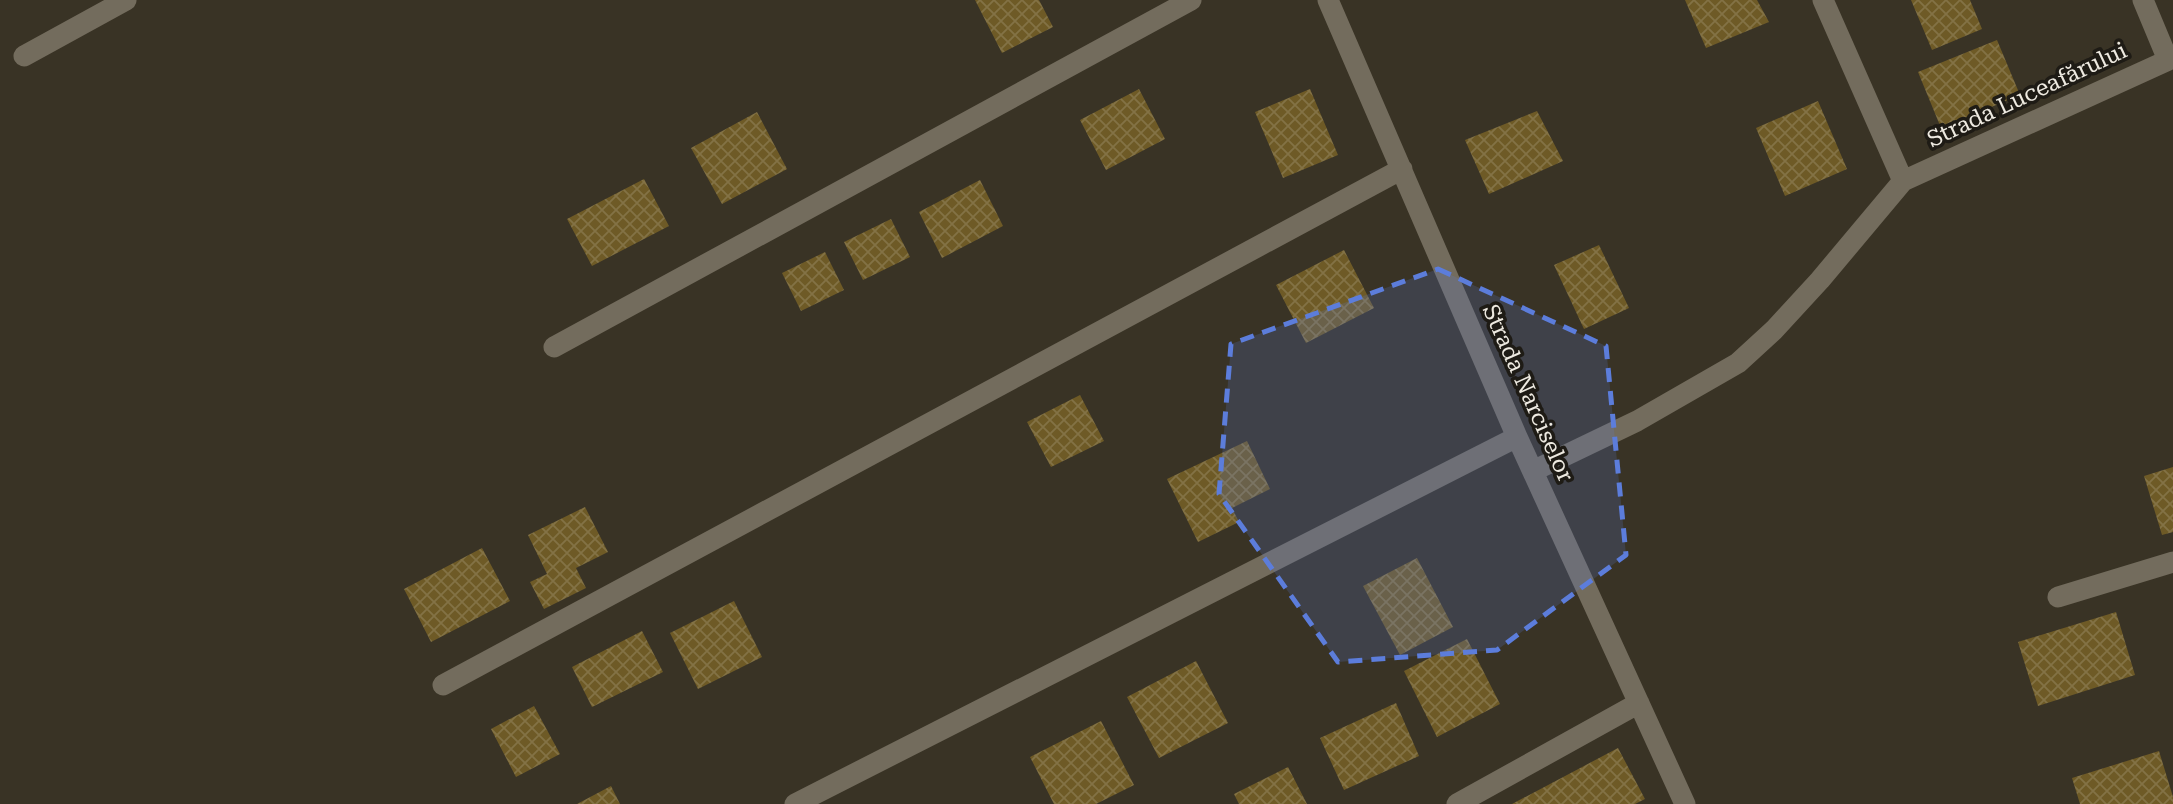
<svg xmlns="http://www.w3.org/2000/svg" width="2173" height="804" font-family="'Roboto Serif',serif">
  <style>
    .building { fill: url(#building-cross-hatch) }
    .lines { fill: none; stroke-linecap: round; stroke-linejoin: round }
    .minor { stroke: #736c5d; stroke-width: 21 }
    .marked { fill: #5c7ddb; fill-opacity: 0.2; stroke: #5c7ddb; stroke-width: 5; stroke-dasharray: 14 9; stroke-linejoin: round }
    .labels { text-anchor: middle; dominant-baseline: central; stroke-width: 7; stroke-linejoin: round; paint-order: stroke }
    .street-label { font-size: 23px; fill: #eeeae1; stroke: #1e1b15 }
  </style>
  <defs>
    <pattern id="building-cross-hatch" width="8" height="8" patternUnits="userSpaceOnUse" patternTransform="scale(1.75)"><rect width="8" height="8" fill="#6e5a26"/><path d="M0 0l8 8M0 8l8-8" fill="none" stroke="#837245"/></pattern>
  </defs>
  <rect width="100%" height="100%" fill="#393325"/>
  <path class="building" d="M975,0H1039L1053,27L1002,53Z
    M1685,0H1757L1769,22L1706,48Z
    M1911,0H1970L1982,29L1932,50Z
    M1997,40L2020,95L1941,128L1918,72Z
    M1139,89L1165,139L1106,170L1080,120Z
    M1310,89L1338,155L1283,178L1255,112Z
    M1818,101L1847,169L1785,196L1756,128Z
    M1537,111L1563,161L1489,194L1465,140Z
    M757,112L787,169L722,204L691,148Z
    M644,179L669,226L592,266L567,219Z
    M980,180L1003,226L942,258L919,212Z
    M891,219L910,257L863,280L844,242Z
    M1599,245L1629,308L1584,329L1554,265Z
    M1344,250L1374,308L1306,343L1276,285Z
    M825,252L844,290L801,311L782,273Z
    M1080,395L1104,441L1051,467L1027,422Z
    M1247,441L1270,489L1232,508L1239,522L1198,542L1167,479Z
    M2173,467V532L2162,535L2144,476Z
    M585,507L608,552L576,568L586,588L544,609L530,582L547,574L528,535Z
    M482,548L510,601L431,642L404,589Z
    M1417,558L1453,627L1400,655L1363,586Z
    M734,601L762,657L698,689L670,633Z
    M2116,612L2135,675L2038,706L2018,642Z
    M642,631L663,672L592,707L572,667Z
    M1467,639L1500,704L1437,737L1404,671Z
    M1196,661L1228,723L1159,758L1127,697Z
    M1396,703L1419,756L1344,790L1320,738Z
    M534,706L560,754L516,777L491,729Z
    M1101,721L1134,785L1096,804H1054L1030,757Z
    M1618,748L1645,799L1635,804H1512Z
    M2159,751L2173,797V804H2080L2072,778Z
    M1288,767L1307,804H1239L1234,794Z
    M611,786L620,804H577Z"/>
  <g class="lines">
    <path class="minor" d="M1328,0L1517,437L1685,804
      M1823,0L1903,181
      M2143,0L2168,60
      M24,56L126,0
      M554,347L1191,0
      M1533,471L1637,421L1738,363L1774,330L1820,280L1903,181L2173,58
      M2058,597L2173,562
      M443,685L1402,169
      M795,804L1517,437
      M1457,804L1639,703"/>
  </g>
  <path class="marked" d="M1438,269L1606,346L1626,555L1497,650L1338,662L1219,494L1231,344Z"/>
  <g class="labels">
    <g class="street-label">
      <text transform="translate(2027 95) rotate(-25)">Strada Luceafărului</text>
      <text transform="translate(1528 393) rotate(66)">Strada Narciselor</text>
    </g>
  </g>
</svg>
